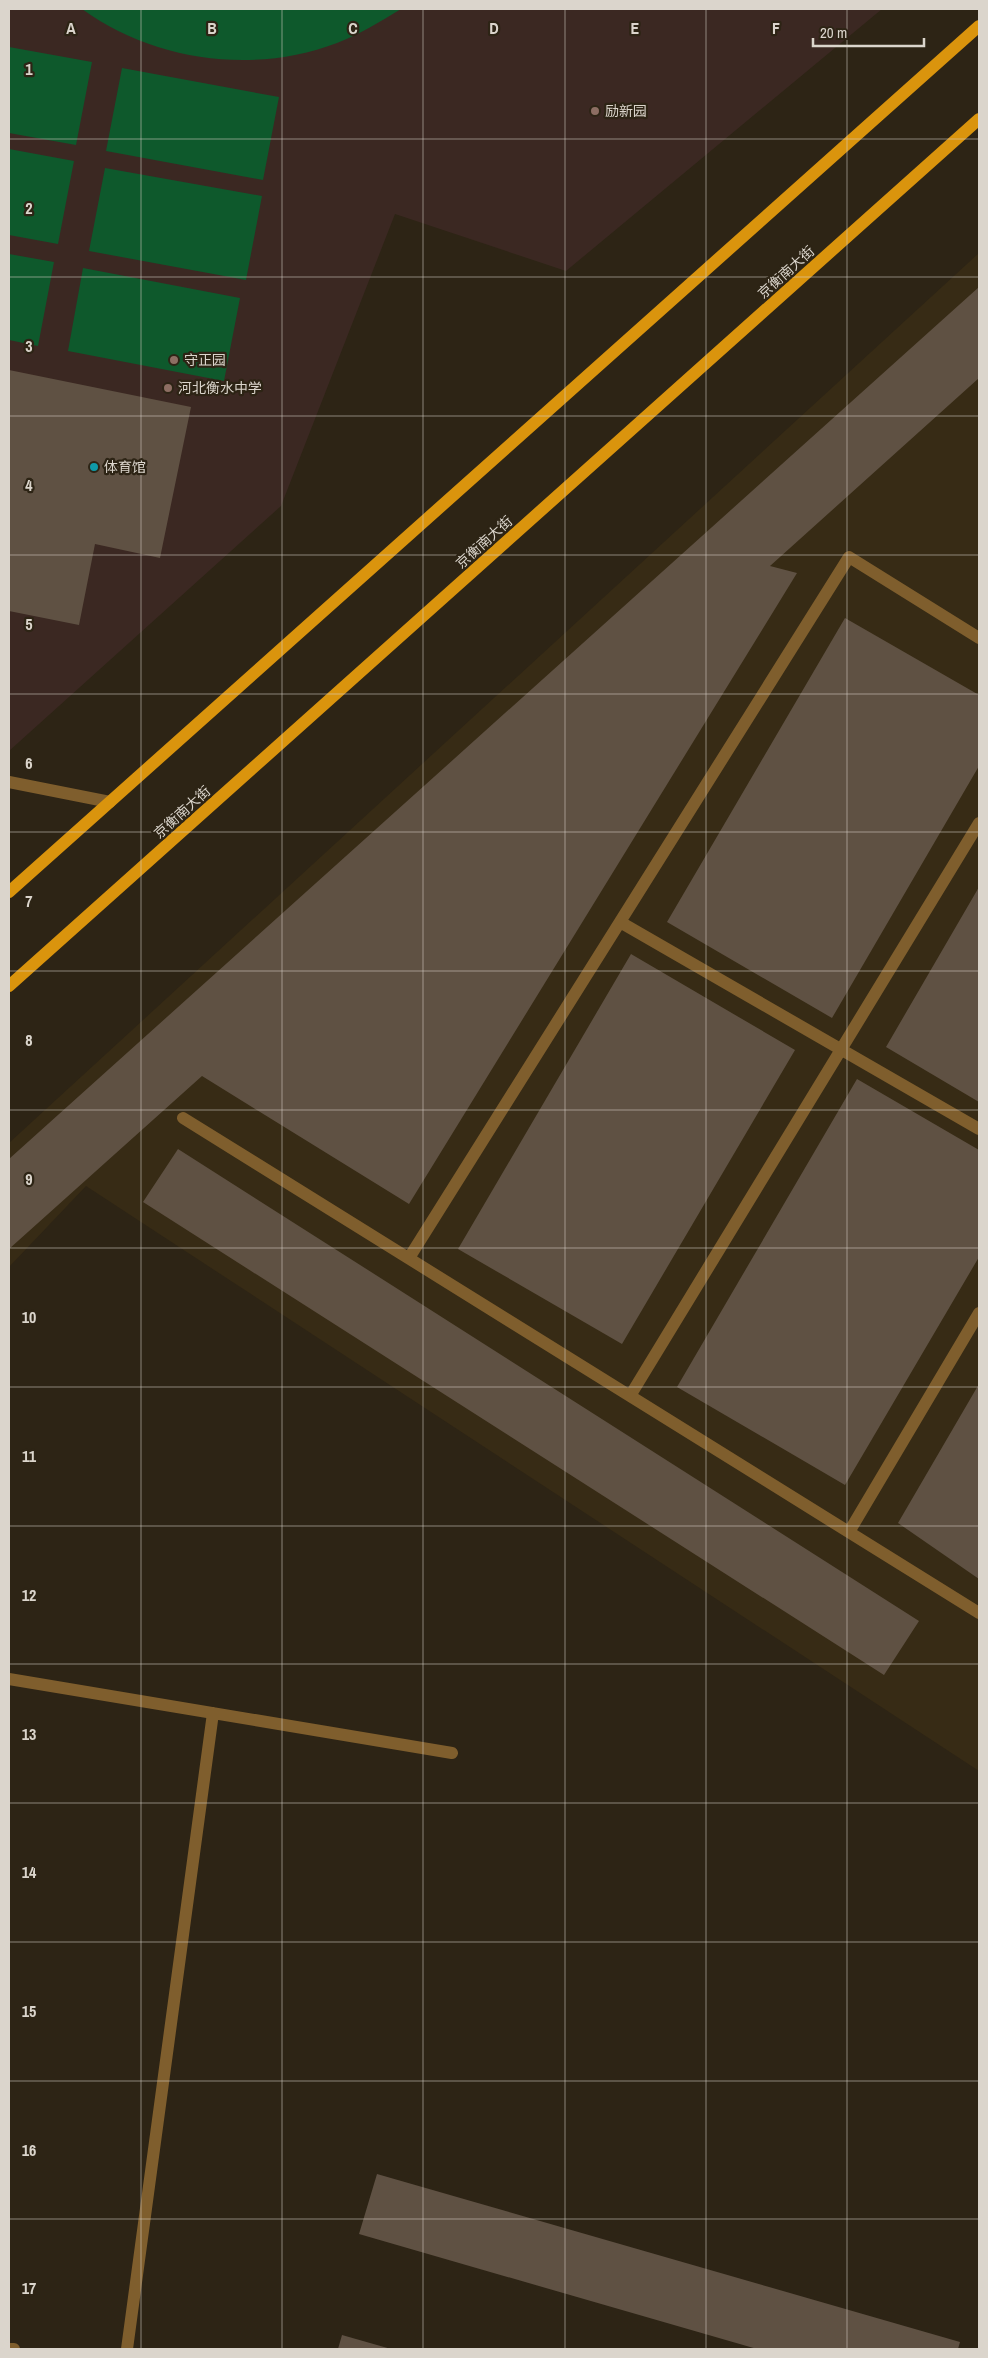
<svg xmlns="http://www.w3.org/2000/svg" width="988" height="2358" font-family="'Archivo Narrow','Noto Sans SC',sans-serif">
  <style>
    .built { fill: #372b15 }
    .education { fill: #3b2822 }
    .green { fill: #0e592c }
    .building { fill: #5f5143 }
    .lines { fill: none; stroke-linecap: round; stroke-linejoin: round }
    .minor { stroke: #7f5e2d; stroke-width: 12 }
    .major { stroke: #da940d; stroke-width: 12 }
    .grid { fill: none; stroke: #dbd5cc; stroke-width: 1; stroke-opacity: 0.55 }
    .education-dot { fill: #8d6e63; stroke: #2d2415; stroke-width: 2 }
    .culture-dot { fill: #0f9aa8; stroke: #2d2415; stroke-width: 2 }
    .labels { text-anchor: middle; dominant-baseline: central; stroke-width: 4.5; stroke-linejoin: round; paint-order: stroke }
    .poi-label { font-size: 14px; fill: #dbd5cc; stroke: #2d2415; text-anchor: start }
    .street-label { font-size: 14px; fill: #dbd5cc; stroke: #2d2415 }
    .grid-label { font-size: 16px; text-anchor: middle; font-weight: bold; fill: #dbd5cc; stroke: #2d2415; stroke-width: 4.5; stroke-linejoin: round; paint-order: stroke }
  </style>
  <rect width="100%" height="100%" fill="#2d2415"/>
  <path class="built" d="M979,253V1771L86,1186L9,1267V1143Z"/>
  <path class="education" d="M9,9H882L566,271L395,214L281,506L9,751Z"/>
  <path class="green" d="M82,9H401C380,22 360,34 337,43C254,75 153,61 82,9Z
    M9,47L92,62L76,145L9,133Z
    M122,68L279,97L263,180L106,151Z
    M9,149L74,161L58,244L9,235Z
    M105,168L262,196L246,280L89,251Z
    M9,254L54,262L38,346L9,340Z
    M83,268L240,298L224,381L68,351Z"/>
  <path class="building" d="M979,287V378L770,566L797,573L409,1204L202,1076L9,1249V1159Z
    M9,370L191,407L160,558L95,544L79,625L9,611Z
    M845,618L979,695V766L832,1018L667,922Z
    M979,887V1102L886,1047Z
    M631,954L795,1050L622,1344L458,1249Z
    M857,1079L979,1150V1257L845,1485L677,1387Z
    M178,1149L919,1621L884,1675L143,1202Z
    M979,1384V1579L898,1523Z
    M377,2174L960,2342L958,2349H757L359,2234Z
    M342,2335L391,2349H338Z"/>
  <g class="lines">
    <path class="minor" d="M9,782L110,802
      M620,922L979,1129
      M183,1118L979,1613
      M409,1258L849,557L979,638
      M630,1396L979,823
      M849,1532L979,1313
      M9,1679L452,1753
      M9,2349H14
      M127,2349L213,1713"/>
    <path class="major" d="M9,892L979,26
      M9,986L979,119"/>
  </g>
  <path class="grid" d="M141,9V2349M282,9V2349M423,9V2349M565,9V2349M706,9V2349M847,9V2349M9,139H979M9,277H979M9,416H979M9,555H979M9,694H979M9,832H979M9,971H979M9,1110H979M9,1248H979M9,1387H979M9,1526H979M9,1664H979M9,1803H979M9,1942H979M9,2081H979M9,2219H979"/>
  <g class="education-dot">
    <circle cx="595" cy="111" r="5"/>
    <circle cx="174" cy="360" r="5"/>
    <circle cx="168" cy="388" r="5"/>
  </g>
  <circle class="culture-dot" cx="94" cy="467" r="5"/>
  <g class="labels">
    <g class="poi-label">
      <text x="605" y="111">励新园</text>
      <text x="184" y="360">守正园</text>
      <text x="178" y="388">河北衡水中学</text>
      <text x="104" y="467">体育馆</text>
    </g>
    <g class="street-label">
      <text transform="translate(786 272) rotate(-42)">京衡南大街</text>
      <text transform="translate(484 542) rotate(-42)">京衡南大街</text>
      <text transform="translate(182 812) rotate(-42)">京衡南大街</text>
    </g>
  </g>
  <g class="grid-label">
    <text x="71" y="34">A</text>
    <text x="212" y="34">B</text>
    <text x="353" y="34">C</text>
    <text x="494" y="34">D</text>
    <text x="635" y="34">E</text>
    <text x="776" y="34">F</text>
    <text x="29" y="75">1</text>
    <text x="29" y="214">2</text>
    <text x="29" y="352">3</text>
    <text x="29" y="491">4</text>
    <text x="29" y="630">5</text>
    <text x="29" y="769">6</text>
    <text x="29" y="907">7</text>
    <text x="29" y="1046">8</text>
    <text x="29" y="1185">9</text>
    <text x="29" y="1323">10</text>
    <text x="29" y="1462">11</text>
    <text x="29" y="1601">12</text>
    <text x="29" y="1740">13</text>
    <text x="29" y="1878">14</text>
    <text x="29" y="2017">15</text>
    <text x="29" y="2156">16</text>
    <text x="29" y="2294">17</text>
  </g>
  <rect width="988" height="2358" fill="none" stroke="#dbd5cc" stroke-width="20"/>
  <path d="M813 38v8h111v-8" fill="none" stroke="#dbd5cc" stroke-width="2.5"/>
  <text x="820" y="38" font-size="15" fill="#dbd5cc" stroke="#2d2415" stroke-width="4" paint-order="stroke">20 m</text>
</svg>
